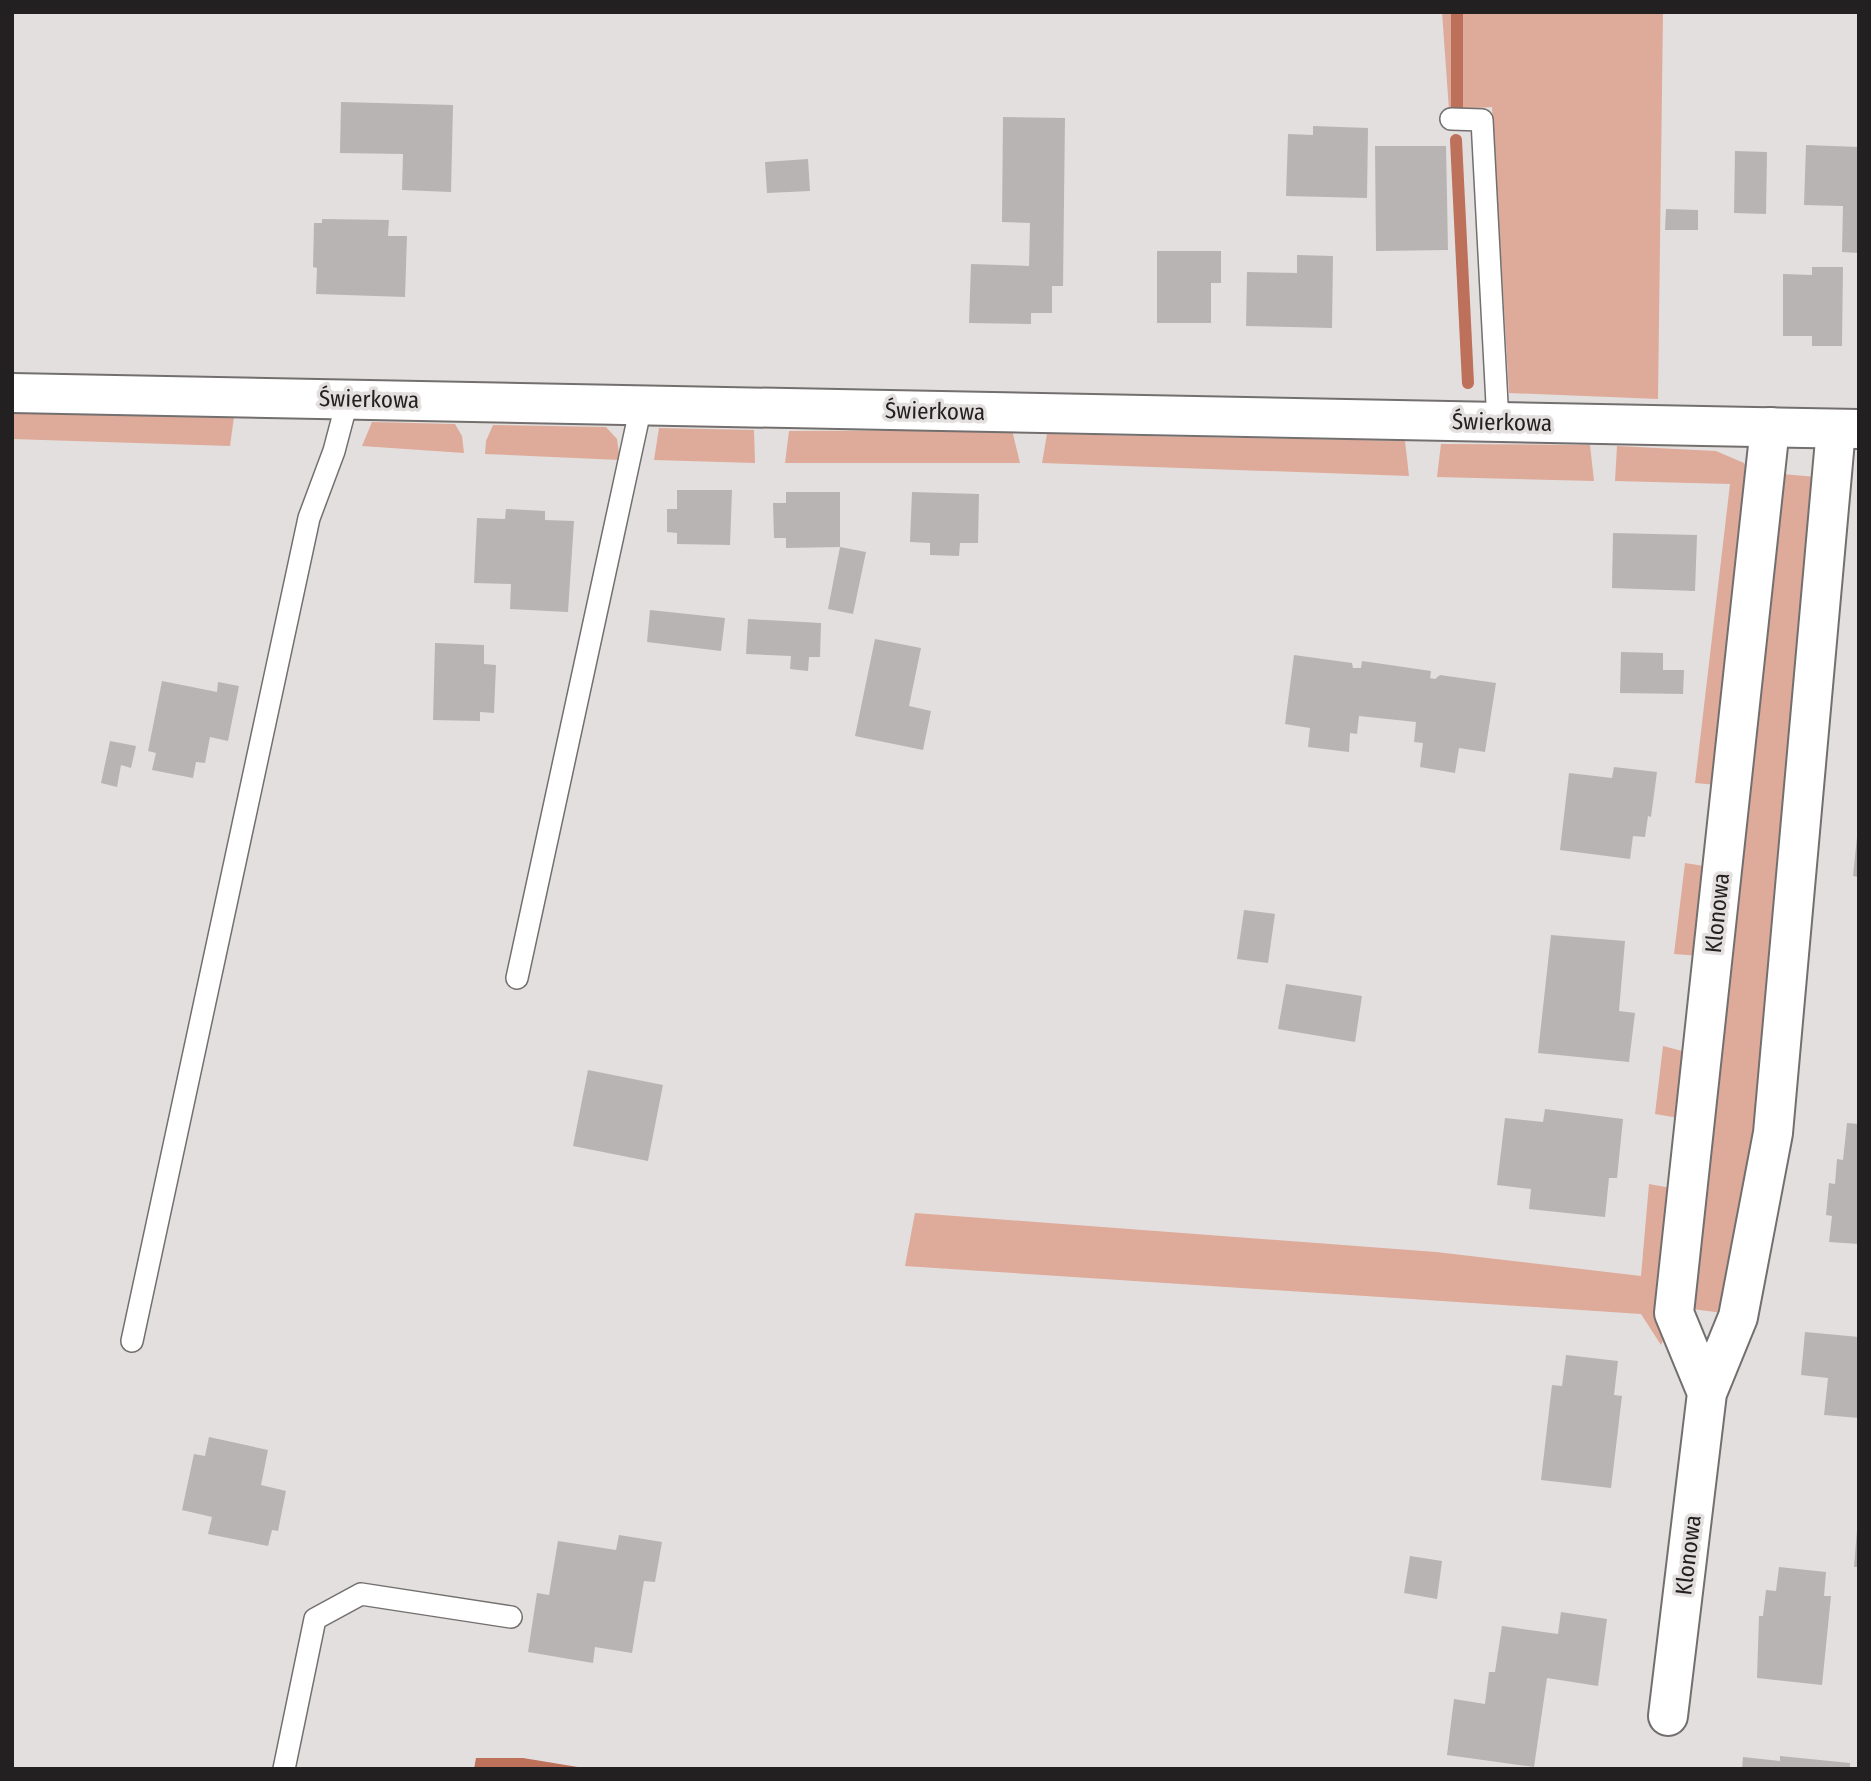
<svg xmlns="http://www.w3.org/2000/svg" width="1871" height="1781" font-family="'Fira Sans Condensed',sans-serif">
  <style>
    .green { fill: #deaa9a }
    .water { fill: #bd705a }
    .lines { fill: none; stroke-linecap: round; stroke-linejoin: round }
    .stream { stroke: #bd705a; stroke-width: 12 }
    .building { fill: #b8b4b3 }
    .service-casing { stroke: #726f6e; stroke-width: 24 }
    .minor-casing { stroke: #726f6e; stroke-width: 42 }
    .tertiary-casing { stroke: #726f6e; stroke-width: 42 }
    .service { stroke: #fff; stroke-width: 21 }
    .minor { stroke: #fff; stroke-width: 38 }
    .tertiary { stroke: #fff; stroke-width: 38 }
    .labels { text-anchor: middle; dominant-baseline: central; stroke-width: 7; stroke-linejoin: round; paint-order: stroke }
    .street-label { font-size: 23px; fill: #222020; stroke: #e3dfde }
  </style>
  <rect width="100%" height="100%" fill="#e3dfde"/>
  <path class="green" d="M1442,12H1663L1658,399L1509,393L1492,107L1449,110Z
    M12,412L234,417L230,446L12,439Z
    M372,422L455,424L462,436L464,453L362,446Z
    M493,425L606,427L617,439L620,460L485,454L486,441Z
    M659,428L754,430L755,463L654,460Z
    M1012,430L1020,463H785L789,431Z
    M1047,434L1405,441L1409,476L1042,463Z
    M1441,444L1590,445L1594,481L1437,477Z
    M1617,446L1716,451L1744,463L1749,474L1717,785L1695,783L1730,484L1615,481Z
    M1782,474L1817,477L1754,1130L1723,1313L1692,1309Z
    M1685,863L1710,867L1701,956L1674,954Z
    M1663,1046L1686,1052L1679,1118L1655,1114Z
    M1649,1184L1671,1188L1668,1329L1661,1345L1641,1314L905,1266L915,1213L1436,1252L1641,1276Z"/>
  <path class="water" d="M476,1758H523L590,1769H474Z"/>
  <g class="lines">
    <path class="stream" d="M1457,12V107
      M1456,140L1468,383"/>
  </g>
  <path class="building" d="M341,102L453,105L451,192L402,190L403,154L340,153Z
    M1003,117L1065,118L1063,286H1052V313H1031V324L969,323L971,264L1029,266L1030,223L1002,222Z
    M1313,126L1368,128L1367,198L1286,196L1288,134L1313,135Z
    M1806,145L1859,147V253L1842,252L1843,206L1804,205Z
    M1375,146H1446L1448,250L1376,251Z
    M1735,151L1767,152L1766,214L1734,213Z
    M808,159L810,191L767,193L765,162Z
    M1666,209L1698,210V230H1665Z
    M322,219L389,220L388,236H407L405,297L316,294L317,268L313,267L314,223H322Z
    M1157,251H1221V283H1211V323H1157Z
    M1297,255L1333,256L1332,328L1246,326L1247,272L1297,273Z
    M1812,267H1843L1842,346H1812V336H1783V274L1812,275Z
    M677,490H732L730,545L677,544V533L667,532V509H677Z
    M786,492H840V547L786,548V538H774L773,503H786Z
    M912,492L979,494L978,543H960L959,556L930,555V543L910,542Z
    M506,509L545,511V520L574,521L568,612L510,609L511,584L474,583L477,518L505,519Z
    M1613,533L1697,535L1695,591L1612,588Z
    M840,547L866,552L853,614L828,609Z
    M650,610L725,618L721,651L647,642Z
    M748,619L821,623L820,657H809L808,671L790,669L791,656L746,654Z
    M875,639L921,648L909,706L931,711L923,750L855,736Z
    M435,643L484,645V664L496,665L494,713L480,712V721L433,720Z
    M1621,652L1663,653V670H1684L1683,694L1620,693Z
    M1294,655L1352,663L1353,668H1361L1362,661L1431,671L1430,678L1435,679L1440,675L1496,683L1485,752L1459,748L1455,773L1420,767L1423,743L1414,742L1416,722L1359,716L1357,734L1350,733L1349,752L1308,747L1310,728L1285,724Z
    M162,681L217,692L218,682L239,686L228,741L210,737L205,763L196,762L193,778L152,770L156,753L148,751Z
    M110,741L136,746L131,768L121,765L117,787L101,783Z
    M1614,767L1657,772L1651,817L1648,816L1645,837L1633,836L1630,859L1560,850L1569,773L1612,778Z
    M1857,837H1859V877L1853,876Z
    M1244,910L1275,914L1268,963L1237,959Z
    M1551,935L1625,941L1619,1011L1635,1013L1629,1062L1538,1053Z
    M1286,984L1362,996L1355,1042L1278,1029Z
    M588,1070L663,1085L648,1161L573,1146Z
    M1545,1109L1623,1119L1617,1178H1609L1605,1217L1529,1209L1531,1189L1497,1185L1505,1118L1543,1122Z
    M1847,1123L1859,1124V1244L1829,1242L1832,1216L1826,1215L1829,1183L1835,1184L1837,1159L1843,1160Z
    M1805,1332L1859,1337V1418L1824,1415L1828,1378L1801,1375Z
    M1566,1355L1618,1361L1614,1395L1622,1396L1611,1488L1541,1480L1552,1385L1562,1386Z
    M209,1437L268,1450L261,1485L286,1491L278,1531L272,1530L268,1546L208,1534L212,1517L182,1510L194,1454L205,1456Z
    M1857,1530H1859V1567H1854Z
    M619,1535L662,1542L655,1582L644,1581L632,1653L595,1647L593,1663L528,1652L537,1593L549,1595L558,1541L616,1550Z
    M1410,1556L1442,1561L1437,1599L1404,1593Z
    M1779,1567L1826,1572L1824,1596H1831L1822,1685L1757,1678L1759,1616H1763L1766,1590L1776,1591Z
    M1561,1612L1607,1619L1598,1686L1547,1678L1534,1767L1447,1755L1454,1699L1485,1704L1489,1672H1495L1502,1626L1558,1634Z
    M1780,1756L1850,1763V1769H1742L1743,1757L1780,1761Z"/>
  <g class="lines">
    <g class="service-casing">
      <path id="service" d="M1451,119L1482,120L1498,423
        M517,978L641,406
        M132,1341L309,518L334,451L348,398
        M284,1769L315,1619L361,1594L511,1617"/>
    </g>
    <g class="minor-casing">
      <path id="minor" d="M1770,427L1674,1313L1707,1393L1738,1317L1773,1133L1836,429
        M1668,1716L1707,1393"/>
    </g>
    <g class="tertiary-casing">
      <path id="tertiary" d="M12,393L1859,429"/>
    </g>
    <use href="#service" class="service"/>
    <use href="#minor" class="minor"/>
    <use href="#tertiary" class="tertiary"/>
  </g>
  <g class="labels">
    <g class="street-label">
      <text transform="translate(369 399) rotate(1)">Świerkowa</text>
      <text transform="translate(935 411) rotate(1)">Świerkowa</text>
      <text transform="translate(1502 422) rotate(1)">Świerkowa</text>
      <text transform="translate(1717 913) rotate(-84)">Klonowa</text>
      <text transform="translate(1688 1555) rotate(-83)">Klonowa</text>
    </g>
  </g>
  <rect width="1871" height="1781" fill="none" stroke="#222020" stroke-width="28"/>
</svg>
